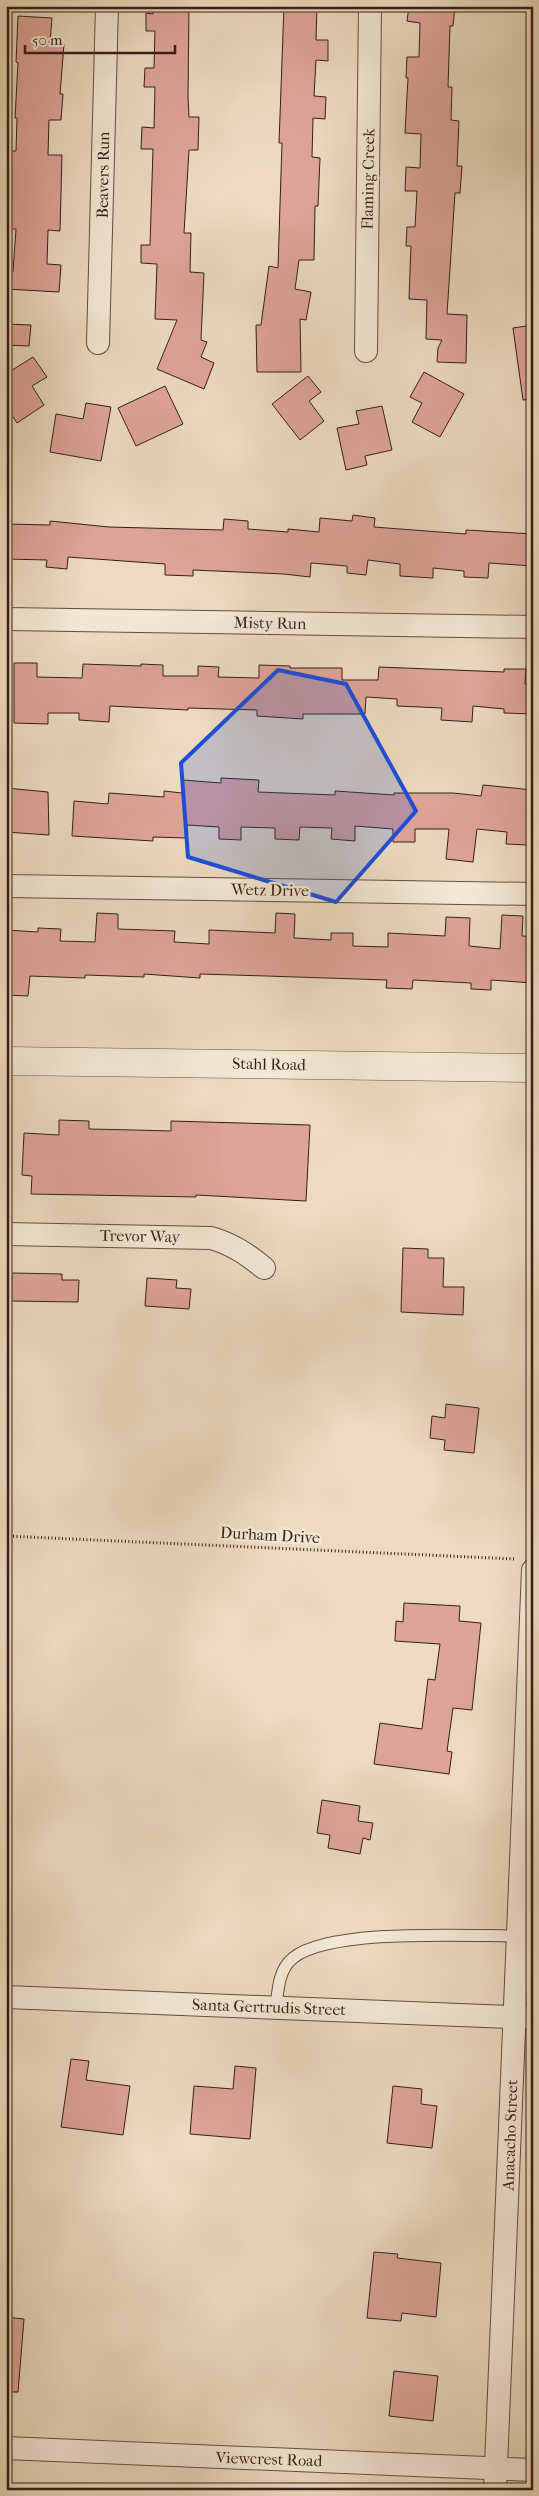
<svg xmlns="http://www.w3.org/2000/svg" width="539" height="2496" font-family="'IM FELL French Canon',serif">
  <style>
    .building { fill: #dea497; stroke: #361e14 }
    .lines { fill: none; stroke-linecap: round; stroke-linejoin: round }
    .service-casing { stroke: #644d3f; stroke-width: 13 }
    .minor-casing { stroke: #644d3f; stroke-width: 24 }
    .tertiary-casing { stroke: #644d3f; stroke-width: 29 }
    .path { stroke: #361e14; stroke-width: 3; stroke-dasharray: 1 2.5; stroke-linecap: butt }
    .service { stroke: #f3e8d6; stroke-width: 11 }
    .minor { stroke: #f3e8d6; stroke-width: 22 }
    .tertiary { stroke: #f3e8d6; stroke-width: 28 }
    .marked { fill: #1d4ed8; fill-opacity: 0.2; stroke: #1d4ed8; stroke-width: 4; stroke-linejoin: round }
    .labels { text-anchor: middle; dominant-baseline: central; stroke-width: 5; stroke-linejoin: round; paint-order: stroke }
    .street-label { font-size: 16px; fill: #361e14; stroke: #f3e8d6 }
  </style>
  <rect width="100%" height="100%" fill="#ecdbc0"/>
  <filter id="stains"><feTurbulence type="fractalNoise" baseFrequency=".004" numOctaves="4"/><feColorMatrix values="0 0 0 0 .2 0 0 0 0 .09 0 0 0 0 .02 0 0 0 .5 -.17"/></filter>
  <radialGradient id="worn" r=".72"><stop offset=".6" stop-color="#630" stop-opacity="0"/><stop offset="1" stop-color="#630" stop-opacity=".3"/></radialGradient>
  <path class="building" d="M153,6H189L188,97L189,117H199L198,150H189L184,233H191L190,272L204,273L201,340L207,342L201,357L214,363L204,389L157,369L177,320L155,319L157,264L141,263V245H150L153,149H141L142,127L154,128L155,87H144L145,68H154L155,31H146V13L153,14Z
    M284,6H317L316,40H328V61L316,60L314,96L326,97L325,119L313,118L312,157L320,158L318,206H315L314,260H299L295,289L311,292L306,320L300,319L301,372H257L256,325H261L269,266L278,268L282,143H279Z
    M409,6H455L453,26H450L448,87H452L451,120L459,121L457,166H462L460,193H455L447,314L467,315L466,363L437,362L438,348L442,340L426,339L427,300L409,299L411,246H406L407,227H415L417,191H405L406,167L420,168L421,134L405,133L408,78H406L407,57H419L420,23L407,21Z
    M18,16L52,18L50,43L64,44L60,94H63L61,120H49L48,155H62L60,231L48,230L47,264L61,265L59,292L6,289V271L13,272L16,229H6V204H9L10,151H16L17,118H15L18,63L16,62Z
    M6,324L31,325L29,346L6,345Z
    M533,325V399L523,400L513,328Z
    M33,357L47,377L32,386L44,405L17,423L6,406V374Z
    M424,372L464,394L440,437L412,422L422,403L410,397Z
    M308,376L321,392L309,401L324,421L300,440L272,404Z
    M165,386L183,424L136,446L118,408Z
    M86,403L111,407L101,461L50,452L56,414L83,419Z
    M382,406L392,450L365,456L367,465L346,470L337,428L359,424L356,411Z
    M353,515L375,518L374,527L466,534V530L533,534V566L489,563L488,578L464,577V571L433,568V578L400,576V564L368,560L366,575L347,573V566L311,563L310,577L284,574L193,570V576L165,575V564L68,557L67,569L46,567L47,560L6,559V524L50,525V521L109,527L223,530L224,519L248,521V529L288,532V529L319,532L320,518L352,521Z
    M14,663H37V677L82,678L83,664L141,666V664L163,665V676H198V666L219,667L218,677L259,678V665L290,666V668H342V680H378L379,667L504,672V669H526L525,684H533V714L504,713V709L473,706L472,722L441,720L442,708L397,706V699L366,697L365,714H303V719L257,716V710L188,708V710L110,706L109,722L79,720V713H48V724L14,723Z
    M221,778L259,780L258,792L335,795V791L394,795V793H453L481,796L483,785L533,790V832H528V845L506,844L507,832L477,829L473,862L446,859L449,829H415V842H393V829L355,826V841L331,839L332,828L300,827L299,840L275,839V828L241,827V840L219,839V827L187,825L186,838L153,837V841L72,836L74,801L108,804L109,793L164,797V791L182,793L183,780L221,783Z
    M6,788L48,792L49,835L6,832Z
    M97,913L118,914V929L175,931L174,942L209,944V930L275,933L276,913L295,914L294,938L331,940V933H353V946L388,947V933L445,936L446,917L470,918L469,946L500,949L502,915L523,916L522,936L533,937V983L491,980V990L471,989V983L413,980L412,989L386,988L387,980L266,976L200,974V978L144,974V977L85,975V978L30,976L28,996L6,995V930L38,932V928L61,929L60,941L95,942Z
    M59,1120L89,1121V1129L134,1130L171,1131V1121L310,1125L306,1201L196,1195V1197L31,1194L32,1176L22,1175L24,1133L59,1135Z
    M403,1248L428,1249V1258H444L443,1287H464L463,1315L401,1312Z
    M12,1273L62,1274V1280H79L78,1302L12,1301Z
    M147,1278L177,1280L176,1288L191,1289L189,1309L145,1306Z
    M446,1404L479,1408L474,1453L444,1450L445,1440L430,1438L432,1416L445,1418Z
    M404,1603L460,1606L459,1621L481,1623L472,1710L453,1708L447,1751L452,1752L449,1774L374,1764L380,1723L422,1729L428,1679L435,1680L440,1644L395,1641L396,1621L403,1622Z
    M322,1800L360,1806L358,1821L373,1823L370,1840L363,1838L360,1854L328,1848L330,1835L317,1833Z
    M71,2059L89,2061L86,2080L130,2086L123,2135L61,2127Z
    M235,2066L256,2068L250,2139L190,2134L194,2086L233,2089Z
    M393,2086L422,2089L421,2104L437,2106L432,2148L387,2143Z
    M374,2252L398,2254L397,2258L441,2263L436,2317L402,2313L401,2321L367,2318Z
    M6,2317L24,2319L18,2392H6Z
    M394,2371L438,2376L433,2421L389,2416Z"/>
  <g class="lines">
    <g class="service-casing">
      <path id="service" d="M276,2008C278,1991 278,1970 293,1958C330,1928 467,1936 518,1936"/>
    </g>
    <g class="minor-casing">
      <path id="minor" d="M98,343L107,6
        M366,351L370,6
        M6,619L533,627
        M6,886L533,894
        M6,1234L211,1238C232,1244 247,1254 264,1268
        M6,1997L533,2018
        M6,2448L533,2470
        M495,2490L533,1570"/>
    </g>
    <g class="tertiary-casing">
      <path id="tertiary" d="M6,1061L533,1068"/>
    </g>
    <path class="path" d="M6,1536L515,1559"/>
    <use href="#service" class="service"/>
    <use href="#minor" class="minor"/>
    <use href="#tertiary" class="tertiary"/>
  </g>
  <path class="marked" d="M278,670L346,684L416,811L336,902L188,857L181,763Z"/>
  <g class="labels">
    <g class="street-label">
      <text transform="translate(103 175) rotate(-89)">Beavers Run</text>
      <text transform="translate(368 179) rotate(-89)">Flaming Creek</text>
      <text transform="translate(270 623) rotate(1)">Misty Run</text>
      <text transform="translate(270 890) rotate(1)">Wetz Drive</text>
      <text transform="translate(269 1064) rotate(1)">Stahl Road</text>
      <text transform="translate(140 1236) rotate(1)">Trevor Way</text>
      <text transform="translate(270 1535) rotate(3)">Durham Drive</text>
      <text transform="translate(269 2007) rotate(2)">Santa Gertrudis Street</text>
      <text transform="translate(510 2135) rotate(-88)">Anacacho Street</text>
      <text transform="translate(269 2459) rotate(2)">Viewcrest Road</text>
    </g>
  </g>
  <rect width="539" height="2496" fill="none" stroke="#ecdbc0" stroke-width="25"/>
  <rect x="8" y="8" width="524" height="2481" fill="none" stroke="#361e14" stroke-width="2.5"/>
  <rect x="12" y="12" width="514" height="2471" fill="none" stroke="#361e14"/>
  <path d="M25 45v8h150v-8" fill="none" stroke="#361e14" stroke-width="2.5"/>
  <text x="32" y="45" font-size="15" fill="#361e14" stroke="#f3e8d6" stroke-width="4" paint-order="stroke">50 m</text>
  <rect width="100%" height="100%" filter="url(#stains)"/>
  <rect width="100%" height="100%" fill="url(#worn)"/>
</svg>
